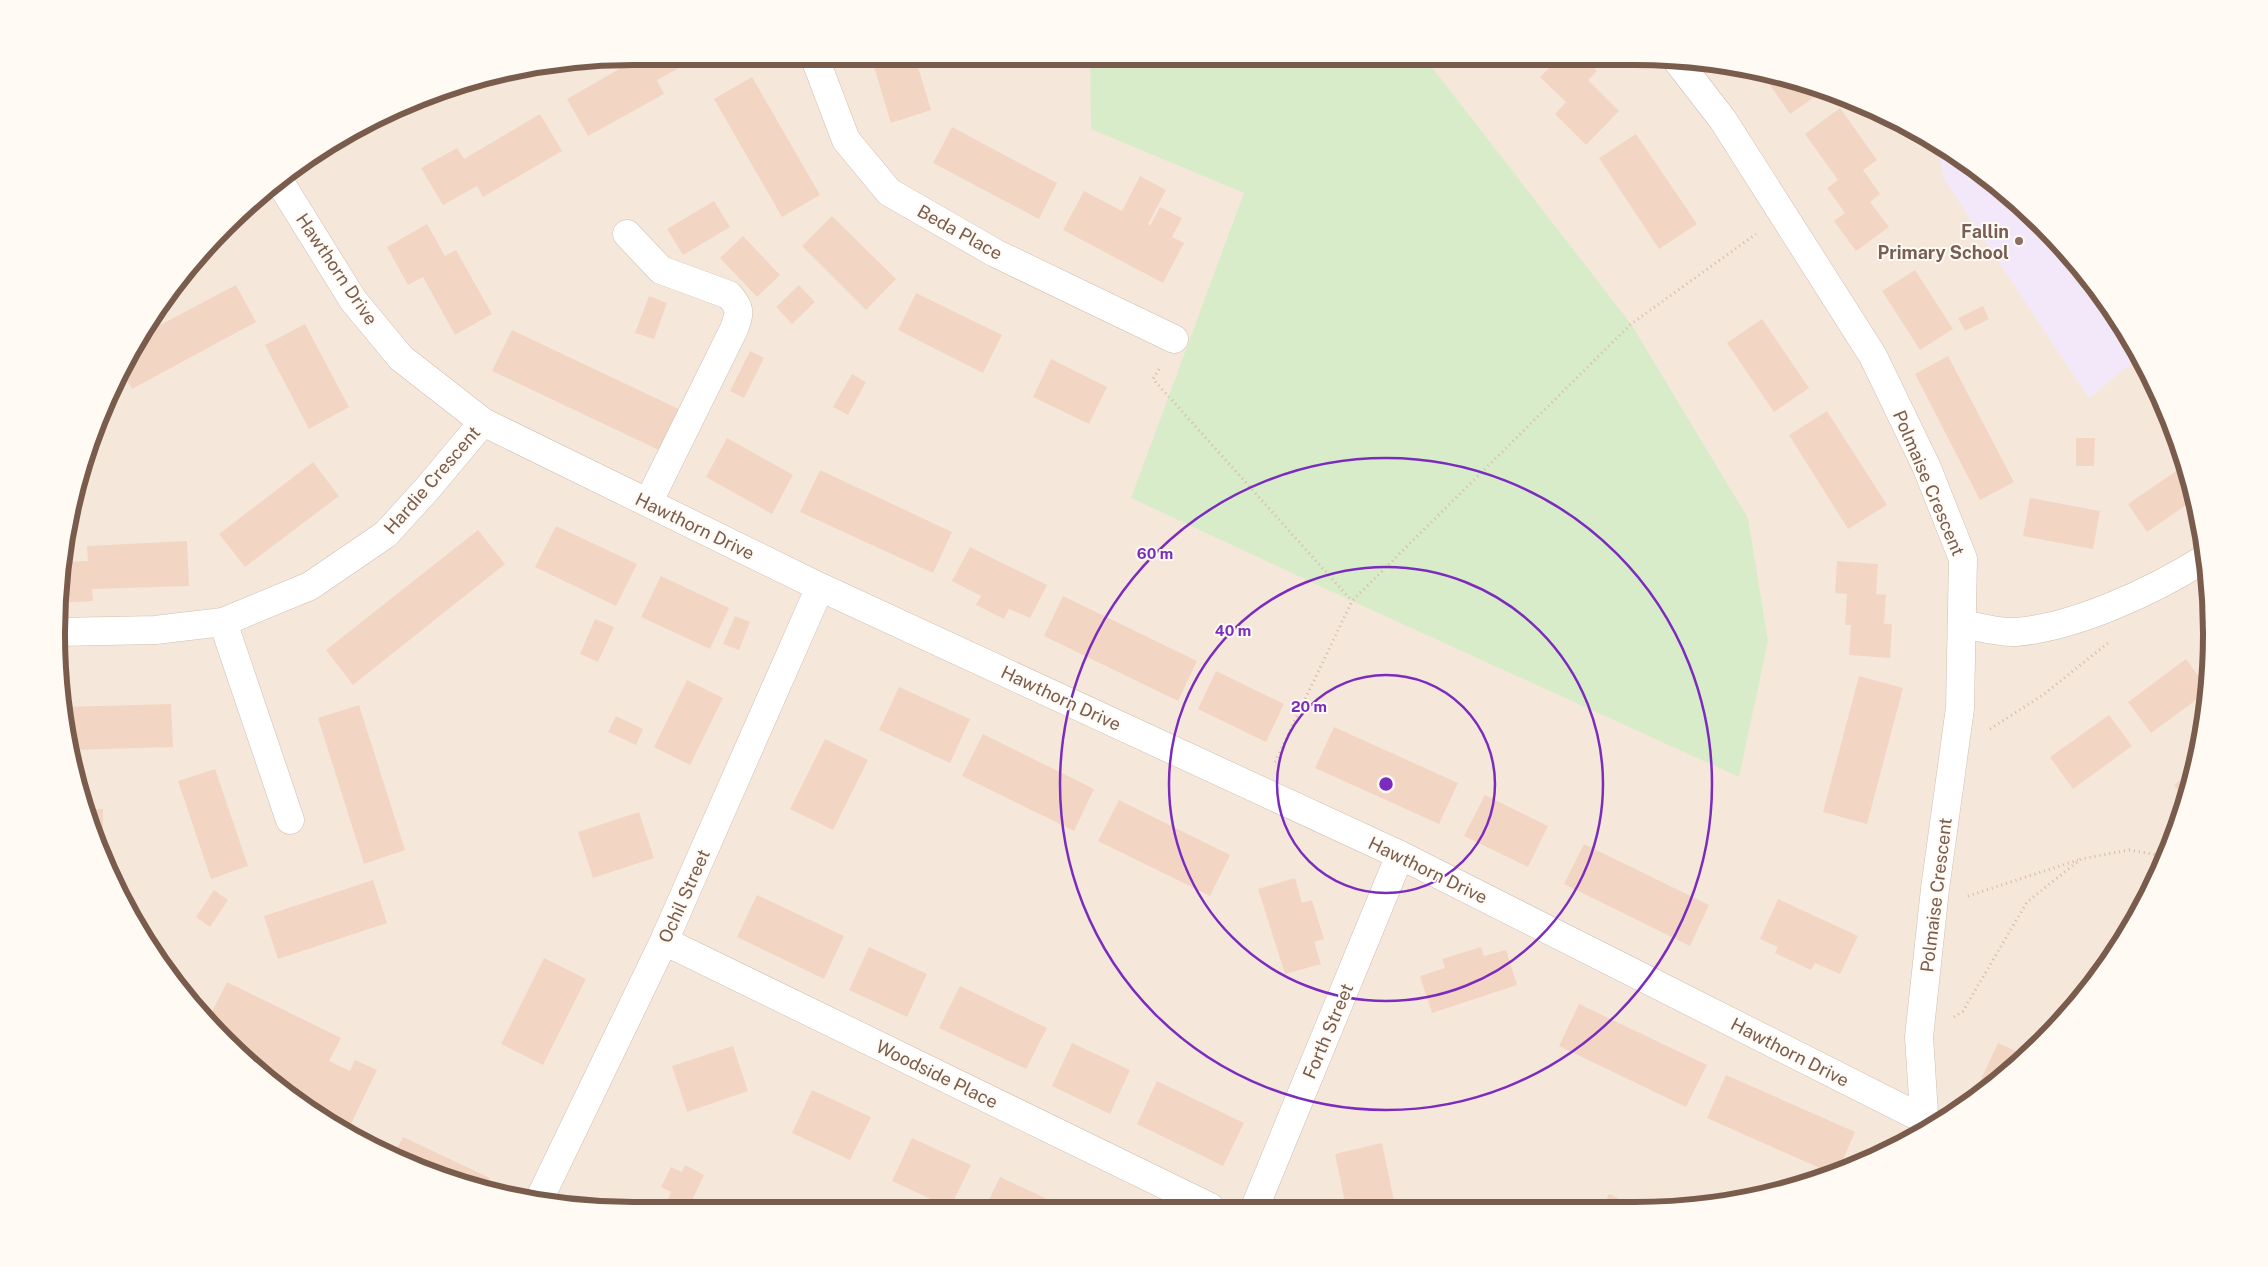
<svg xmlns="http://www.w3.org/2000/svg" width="2268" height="1267" font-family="'Public Sans',sans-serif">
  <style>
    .residential { fill: #f5e8da }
    .education { fill: #f3e8fa }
    .green { fill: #d8ecc9 }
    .building { fill: #f3d5c3 }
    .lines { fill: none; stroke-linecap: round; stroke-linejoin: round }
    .minor-casing { stroke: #d1beb0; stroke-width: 29 }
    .path { stroke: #d9b8a5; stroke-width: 3; stroke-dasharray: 1 4; stroke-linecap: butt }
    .minor { stroke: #fff; stroke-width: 28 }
    .ring { fill: none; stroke: #7b2cbf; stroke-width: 2.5 }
    .education-dot { fill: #8d6e63; stroke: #fffaf3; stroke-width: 2 }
    .labels { text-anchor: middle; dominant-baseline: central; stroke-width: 4; stroke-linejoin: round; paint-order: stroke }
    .education-label { font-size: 18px; font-weight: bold; fill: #785e54; stroke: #fffaf3; text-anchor: end }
    .street-label { font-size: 18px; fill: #7a5c4d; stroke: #fffaf3 }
    .rim { fill: none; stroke: #7a5c4d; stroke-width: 6 }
    .centre { fill: #7b2cbf; stroke: #fffaf3; stroke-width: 2.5 }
    .ring-label { font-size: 15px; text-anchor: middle; font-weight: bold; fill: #7b2cbf; stroke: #fffaf3; stroke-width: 4; stroke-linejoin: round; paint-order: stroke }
  </style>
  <rect width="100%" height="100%" fill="#fdf6ec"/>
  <path class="residential" d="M633,56L1672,57L1784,76L1923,133L2015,199L2092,282L2152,378L2192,484L2210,595L2207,709L2181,819L2135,922L2068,1014L1955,1114L1820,1180L1710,1206L596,1210L484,1191L345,1134L282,1091L200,1014L153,954L100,855L76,783L58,672V595L76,484L100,412L153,313L200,253L282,176L345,133L448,87L521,67Z"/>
  <path class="education" d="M1936,143L2015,199L2092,282L2139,357L2089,398L1944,179Z"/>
  <path class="green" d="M1090,57H1285L1289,61L1326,57H1424L1631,324L1748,518L1768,641L1739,777L1352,601L1131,498L1244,193L1091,129Z"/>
  <path class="building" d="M642,56H687L690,62L657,80L664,94L588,136L567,99Z
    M871,57H915L931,110L891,123Z
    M1539,57H1583L1597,71L1588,80L1619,111L1586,145L1555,114L1566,102L1540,77L1550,67Z
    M1761,72L1784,76L1822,92L1790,114Z
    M752,77L820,195L782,217L714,99Z
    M1840,108L1877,160L1863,170L1880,194L1870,202L1889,227L1856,251L1834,221L1845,213L1827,188L1838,180L1805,134Z
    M540,114L562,151L483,197L477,186L443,205L421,168L457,148L464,159Z
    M952,127L1057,183L1039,219L933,163Z
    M1636,134L1697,224L1659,249L1599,158Z
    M1140,176L1166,190L1148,224L1150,226L1160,207L1182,218L1172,237L1184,243L1163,283L1063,230L1084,191L1122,211Z
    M714,201L730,227L683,255L667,229Z
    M832,216L896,279L866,310L802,246Z
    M427,224L445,256L456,250L492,314L455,335L423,277L408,285L387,247Z
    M743,236L780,275L757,297L720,258Z
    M1915,270L1953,329L1920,350L1882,291Z
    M236,285L256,322L132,389L122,371L141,335Z
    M799,285L815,302L792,324L776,307Z
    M916,293L1002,335L983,373L898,330Z
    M649,296L667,303L654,339L635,333Z
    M1983,306L1989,319L1965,331L1958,318Z
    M1762,319L1809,388L1774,412L1727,343Z
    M305,324L349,407L309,429L265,345Z
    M512,330L683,411L663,452L492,371Z
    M750,351L764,358L744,398L730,391Z
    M1948,356L2014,482L1980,500L1915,374Z
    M1051,359L1107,387L1089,424L1033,397Z
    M852,374L866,382L848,415L833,407Z
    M1827,411L1887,505L1848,529L1789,435Z
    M727,438L793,475L772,514L706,477Z
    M2076,438H2095L2094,466H2076Z
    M313,462L339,496L245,567L219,534Z
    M2185,465L2192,484L2195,499L2147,532L2128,504Z
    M820,470L952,532L933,573L800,512Z
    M2030,498L2100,511L2093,549L2023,536Z
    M556,526L637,564L616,606L535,567Z
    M478,530L505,564L353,685L326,650Z
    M187,541L189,586L92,589L93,601L58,603L63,562L88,561L87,546Z
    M970,547L1047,585L1030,618L1009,609L1004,619L976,605L981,596L952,581Z
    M1837,561L1878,564L1876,594L1886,595L1884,624H1892L1890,658L1849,655L1851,625H1845L1847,594L1835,593Z
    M661,576L729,608L710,649L641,617Z
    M1063,596L1197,661L1178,701L1044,636Z
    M735,616L750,622L739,650L723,644Z
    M595,619L614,627L598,662L580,654Z
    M2186,659L2207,688V692L2151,733L2128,702Z
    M1216,671L1284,704L1266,742L1198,709Z
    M1859,676L1903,688L1867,824L1823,812Z
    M687,680L723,698L690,765L654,747Z
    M899,687L970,719L950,763L879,730Z
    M171,704L173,747L71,750L63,707Z
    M359,705L405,850L364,864L318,718Z
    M2109,715L2132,746L2073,789L2050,757Z
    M616,716L643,729L636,745L608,732Z
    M1334,727L1458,783L1439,824L1315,768Z
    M983,734L1094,789L1074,831L962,776Z
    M825,739L868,760L833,830L790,809Z
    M215,769L248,866L211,879L178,781Z
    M2192,772L2190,782L2185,801L2174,785Z
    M1485,795L1548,826L1528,867L1464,836Z
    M1119,800L1230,855L1210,896L1098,841Z
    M88,809H103V838H95L88,818Z
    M639,812L654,858L593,878L578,832Z
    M1584,844L1709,905L1690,946L1564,884Z
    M1295,878L1302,903L1312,900L1324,939L1314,942L1321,964L1285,974L1258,889Z
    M373,880L387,923L278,959L264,916Z
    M214,890L228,900L210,927L196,917Z
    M757,895L844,936L824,979L737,937Z
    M1778,899L1858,936L1840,974L1815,963L1811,970L1775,953L1778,947L1760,939Z
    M869,947L927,974L907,1017L849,990Z
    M1481,947L1484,956L1506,950L1517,985L1432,1013L1420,976L1445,968L1442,959Z
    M544,958L586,979L543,1065L501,1044Z
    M227,982L341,1038L329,1061L350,1071L355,1060L377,1070L346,1134L282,1091L207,1022Z
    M960,986L1047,1028L1026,1069L939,1028Z
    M1579,1004L1707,1065L1686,1107L1559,1046Z
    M1072,1043L1130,1070L1110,1114L1052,1086Z
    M1998,1043L2023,1054L1982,1090L1977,1088Z
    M733,1046L748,1091L687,1112L672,1066Z
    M1726,1075L1855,1132L1838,1171L1833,1174L1707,1118Z
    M1157,1081L1244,1123L1223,1166L1137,1124Z
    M812,1090L871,1117L850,1160L792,1133Z
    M403,1137L490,1178L483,1191L394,1154Z
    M912,1138L971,1165L950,1208L892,1181Z
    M1382,1143L1395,1206L1346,1207L1335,1154Z
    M685,1165L704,1175L688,1209H674L665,1205L671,1192L661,1187L671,1167L682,1172Z
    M1000,1177L1058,1204L1056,1208H985Z
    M1609,1194L1634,1206H1603Z"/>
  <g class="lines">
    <g class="minor-casing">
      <path id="minor" d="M814,56L846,140L889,192L995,253L1174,339
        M1675,58L1723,120L1873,356L1927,468L1963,559L1960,708L1935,889L1919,1037L1925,1129
        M278,179L353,300L401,358L483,422L820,587L1400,855L1933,1124
        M627,234L661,270L729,295C741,309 740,312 734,329L648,503
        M223,622L290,820
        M1963,624C1979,627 2000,633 2016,632C2076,627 2153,591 2204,559
        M58,632L155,630L223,622L310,586L386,534L427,489L483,422
        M664,941L1210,1207
        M539,1200L664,941L820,587
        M1255,1207L1400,855"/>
    </g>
    <path class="path" d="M1159,369L1153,379L1352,601
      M1990,729L2043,695L2108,643
      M1275,762L1352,601L1631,324L1756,234
      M1968,896L2078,860
      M1954,1017L1963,1011L2027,902L2081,859L2129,850L2164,856"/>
    <use href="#minor" class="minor"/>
  </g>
  <g class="ring">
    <circle cx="1386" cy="784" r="109"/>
    <circle cx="1386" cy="784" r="217"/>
    <circle cx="1386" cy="784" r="326"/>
  </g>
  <circle class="education-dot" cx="2019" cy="241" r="5"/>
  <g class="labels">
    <g class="education-label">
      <text x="2009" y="231">Fallin<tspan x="2009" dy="21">Primary School</tspan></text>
    </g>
    <g class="street-label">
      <text transform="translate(960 232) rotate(29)">Beda Place</text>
      <text transform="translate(337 269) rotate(56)">Hawthorn Drive</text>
      <text transform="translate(432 480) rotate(-49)">Hardie Crescent</text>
      <text transform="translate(1929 483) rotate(67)">Polmaise Crescent</text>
      <text transform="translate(695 526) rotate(26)">Hawthorn Drive</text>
      <text transform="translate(1061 698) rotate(25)">Hawthorn Drive</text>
      <text transform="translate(1428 870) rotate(26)">Hawthorn Drive</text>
      <text transform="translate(1936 895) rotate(-83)">Polmaise Crescent</text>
      <text transform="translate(684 896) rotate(-66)">Ochil Street</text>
      <text transform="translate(1328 1031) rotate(-67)">Forth Street</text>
      <text transform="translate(1790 1052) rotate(27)">Hawthorn Drive</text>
      <text transform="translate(937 1074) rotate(26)">Woodside Place</text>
    </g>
  </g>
  <path d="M0 0H2268V1267H0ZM633 65H1635A568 568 0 0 1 2203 633V634A568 568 0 0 1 1635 1202H633A568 568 0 0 1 65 634V633A568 568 0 0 1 633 65Z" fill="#fffaf3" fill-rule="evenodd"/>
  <path class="rim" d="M633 65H1635A568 568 0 0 1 2203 633V634A568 568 0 0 1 1635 1202H633A568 568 0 0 1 65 634V633A568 568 0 0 1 633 65Z"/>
  <circle cx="1386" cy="784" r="8" class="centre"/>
  <g class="ring-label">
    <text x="1155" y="559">60 m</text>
    <text x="1233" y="636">40 m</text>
    <text x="1309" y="712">20 m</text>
  </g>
</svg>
